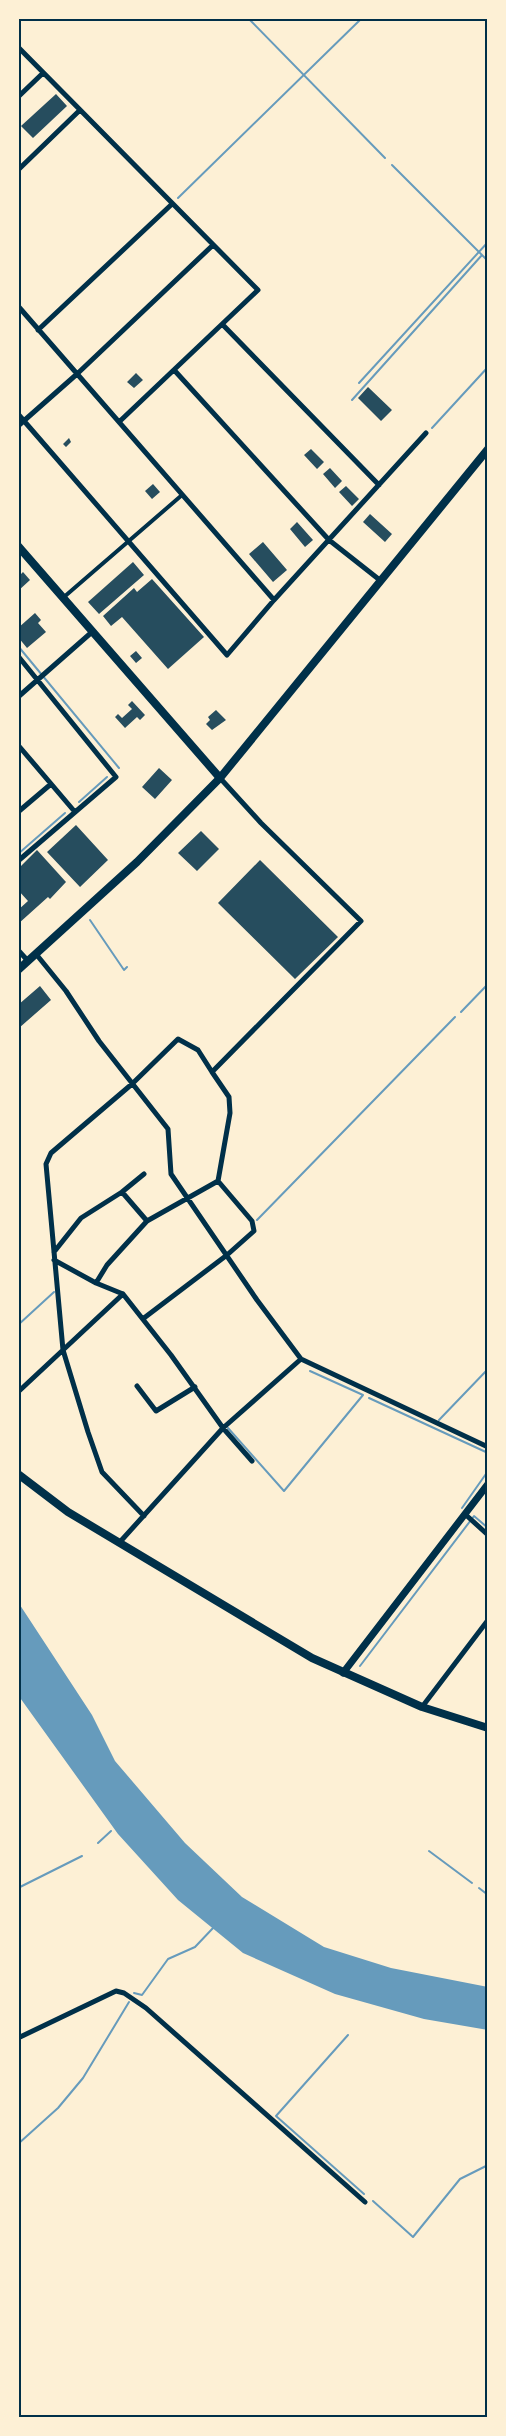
<svg xmlns="http://www.w3.org/2000/svg" width="506" height="2436" font-family="Manrope,sans-serif">
  <style>
    .water { fill: #669bbc }
    .lines { fill: none; stroke-linecap: round; stroke-linejoin: round }
    .stream { stroke: #669bbc; stroke-width: 2 }
    .building { fill: #264d5e }
    .pedestrian { stroke: #003049; stroke-width: 4 }
    .minor { stroke: #003049; stroke-width: 5 }
    .tertiary { stroke: #003049; stroke-width: 7 }
    .secondary { stroke: #003049; stroke-width: 8 }
    .primary { stroke: #003049; stroke-width: 8 }
    .neatline { fill: none; stroke: #003049; stroke-width: 2 }
  </style>
  <rect width="100%" height="100%" fill="#fdf0d5"/>
  <path class="water" d="M18,1602L92,1715L115,1761L185,1843L242,1897L324,1947L391,1968L488,1987V2030L424,2019L335,1994L243,1953L178,1900L118,1834L18,1695Z"/>
  <g class="lines">
    <path class="stream" d="M248,18L385,158
      M392,165L488,261
      M178,198L362,18
      M359,383L488,242
      M352,400L482,255
      M432,428L488,367
      M18,646L119,768
      M79,802L107,777
      M18,854L65,813
      M90,920L124,970L127,967
      M461,1012L488,984
      M257,1220L455,1017
      M18,1325L54,1292
      M369,1398L488,1453
      M439,1420L488,1369
      M228,1428L284,1491L363,1395L310,1371
      M462,1508L488,1471
      M360,1666L474,1516L488,1528
      M98,1843L111,1831
      M429,1851L472,1883
      M18,1888L82,1856
      M479,1888L488,1895
      M134,1993L142,1995L168,1959L195,1947L214,1927
      M348,2035L276,2116L364,2194
      M18,2144L58,2108L83,2078L129,2002
      M373,2201L413,2237L460,2179L488,2165"/>
  </g>
  <path class="building" d="M56,94L67,106L33,138L21,126Z
    M136,373L143,380L134,388L127,382Z
    M368,387L392,410L381,421L358,398Z
    M69,438L71,442L66,447L63,444Z
    M311,449L324,462L317,469L304,455Z
    M330,468L342,481L335,488L323,474Z
    M153,484L160,492L152,499L145,491Z
    M346,486L359,499L352,506L339,492Z
    M370,514L392,534L385,542L363,522Z
    M297,522L313,540L305,547L290,529Z
    M263,542L287,570L273,582L249,554Z
    M133,562L144,575L99,614L88,602Z
    M23,572L30,580L18,591V577Z
    M152,579L204,637L168,669L122,617L111,626L103,616L134,588L137,592Z
    M35,613L41,620L38,623L46,632L27,648L18,637V628Z
    M136,651L142,658L136,663L130,656Z
    M132,701L145,715L140,720L137,717L125,728L115,717L118,714L122,718L132,709L128,705Z
    M216,710L226,720L212,730L206,724L210,720L208,717Z
    M159,768L172,780L155,799L142,787Z
    M76,825L108,860L80,887L47,852Z
    M201,831L219,849L197,871L178,853Z
    M37,850L66,882L50,899L48,897L18,924V910L28,901L18,890V869Z
    M260,860L338,937L295,979L218,903Z
    M40,986L51,1000L19,1028L18,1005Z"/>
  <g class="lines">
    <path class="pedestrian" d="M64,597L182,495"/>
    <path class="minor" d="M18,47L258,290L119,422
      M18,97L43,73
      M18,170L80,110
      M18,306L274,600
      M223,325L379,485
      M38,330L172,204
      M175,371L329,540L381,581
      M18,414L227,655L274,600L426,433
      M18,426L77,374L213,245
      M18,656L116,777L18,861
      M18,697L92,632
      M18,745L75,812
      M18,812L51,784
      M18,950L28,961
      M36,954L66,991L99,1041L168,1129L171,1174L257,1300L301,1359L488,1447
      M218,1181L147,1221L107,1265L96,1283L123,1294L171,1355L223,1428L252,1461
      M122,1192L144,1174
      M54,1252L81,1218L122,1192L147,1221
      M54,1260L96,1283
      M144,1318L227,1255L254,1231L252,1221L218,1181L230,1113L229,1097L212,1072L361,921L261,823L220,778
      M137,1386L156,1411L195,1387
      M18,1392L123,1294
      M466,1515L488,1535
      M144,1516L102,1472L88,1432L63,1350L46,1164L51,1153L132,1084L178,1039L198,1050L212,1072
      M119,1543L223,1428L301,1359
      M422,1707L488,1620
      M18,2038L116,1991L124,1993L146,2008L365,2202"/>
    <path class="tertiary" d="M343,1673L488,1484"/>
    <path class="secondary" d="M18,546L220,778
      M18,1474L68,1512L312,1658L422,1707L488,1728"/>
    <path class="primary" d="M18,970L137,862L220,778L488,449"/>
  </g>
  <rect width="506" height="2436" fill="none" stroke="#fdf0d5" stroke-width="39"/>
  <rect x="20" y="20" width="466" height="2396" class="neatline"/>
</svg>
